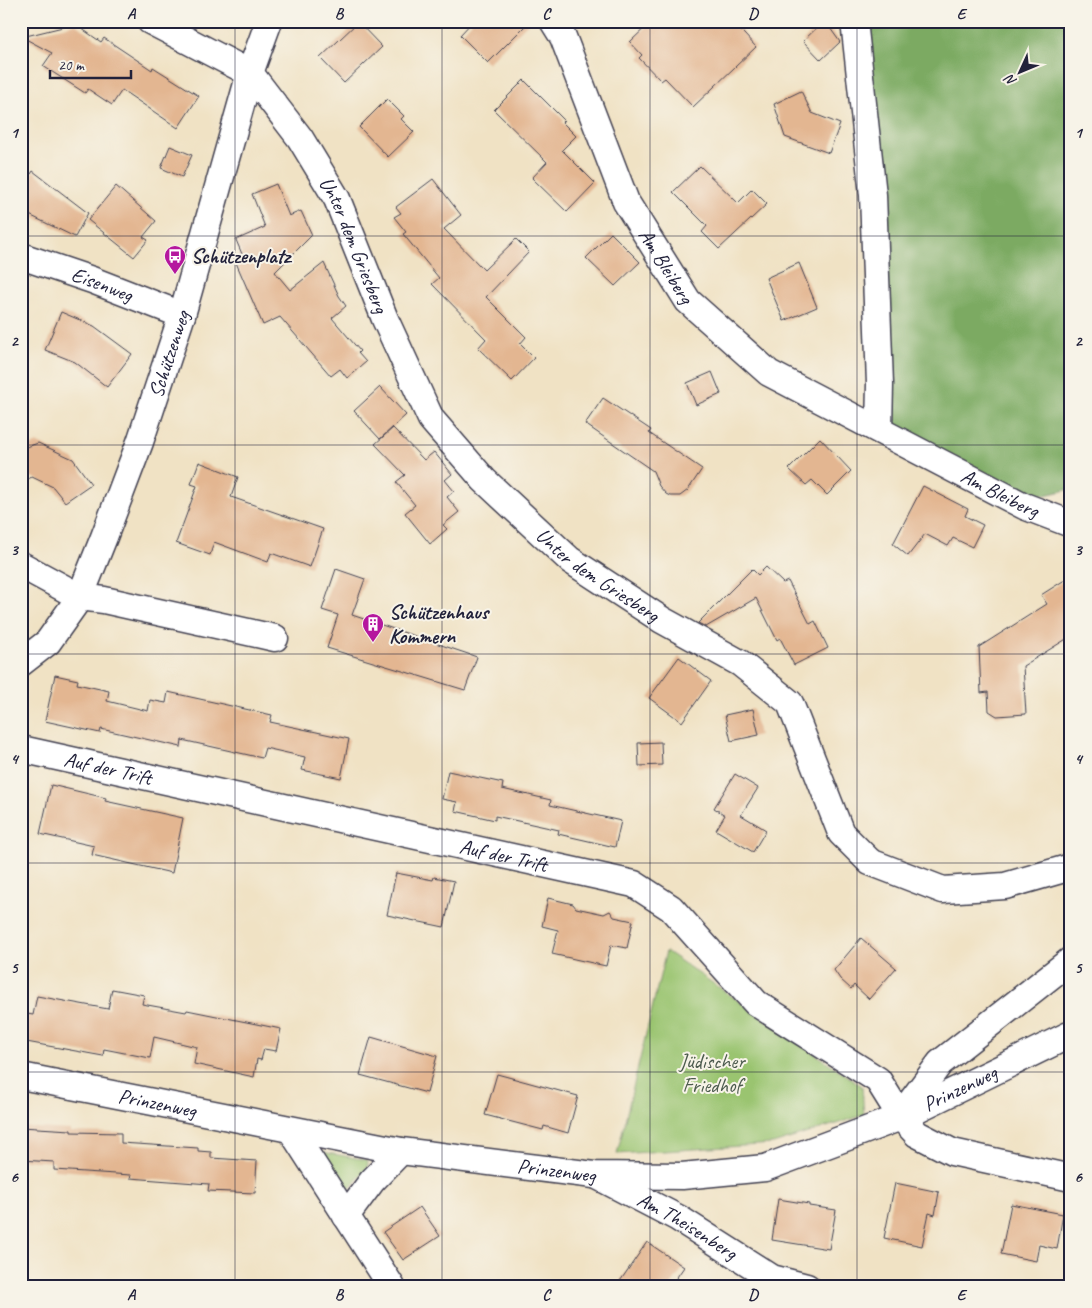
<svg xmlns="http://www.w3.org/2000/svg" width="1092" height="1308" font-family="Caveat,sans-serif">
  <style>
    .green { fill: #9ac470; stroke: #5e7356 }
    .forest { fill: #7baa62; stroke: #4e664e }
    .building { fill: #e3b691 }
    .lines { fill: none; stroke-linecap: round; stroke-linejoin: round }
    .minor-casing { stroke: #413f50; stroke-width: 29 }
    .minor { stroke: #fff; stroke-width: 26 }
    .grid { fill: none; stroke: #22223b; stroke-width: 1; stroke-opacity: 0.55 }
    .labels { text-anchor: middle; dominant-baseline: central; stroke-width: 4; stroke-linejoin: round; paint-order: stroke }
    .street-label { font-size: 21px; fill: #22223b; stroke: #f7f3e8 }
    .poi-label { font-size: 21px; font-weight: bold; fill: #22223b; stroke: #f7f3e8; text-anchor: start }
    .park-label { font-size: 21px; fill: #4c5b4e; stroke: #f7f3e8 }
    .neatline { fill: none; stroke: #22223b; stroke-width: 2 }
    .grid-label { font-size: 16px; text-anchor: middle; font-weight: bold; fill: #22223b }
  </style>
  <rect width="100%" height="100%" fill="#f7f3e8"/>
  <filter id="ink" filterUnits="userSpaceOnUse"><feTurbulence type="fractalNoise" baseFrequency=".02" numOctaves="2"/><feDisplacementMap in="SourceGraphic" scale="10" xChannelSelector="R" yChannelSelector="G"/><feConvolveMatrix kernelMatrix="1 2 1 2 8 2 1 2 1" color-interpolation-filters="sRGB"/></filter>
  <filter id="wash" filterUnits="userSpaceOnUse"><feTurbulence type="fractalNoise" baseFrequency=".0096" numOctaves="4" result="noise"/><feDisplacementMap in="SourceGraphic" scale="20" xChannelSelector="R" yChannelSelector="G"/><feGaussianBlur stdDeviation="1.12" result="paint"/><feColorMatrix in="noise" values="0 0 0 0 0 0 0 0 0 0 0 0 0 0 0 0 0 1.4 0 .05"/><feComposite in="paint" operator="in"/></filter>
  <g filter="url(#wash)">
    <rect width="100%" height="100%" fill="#f0e2c4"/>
    <path class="green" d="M666,951L862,1086L864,1115L773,1144L617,1154Z
      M322,1152L367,1160L368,1163L367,1168L348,1190H345L322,1159Z"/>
    <path class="forest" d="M863,21H1071V489L1045,495L1017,488L894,427L882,171Z"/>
    <g id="blocks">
      <path class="building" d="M473,21H530L488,63L460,35Z
        M652,21H732L756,47L693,107L665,78L661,81L639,58L642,55L630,42Z
        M824,21H825L840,42L821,60L803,41Z
        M358,22L382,47L344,83L320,58Z
        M75,24L101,42L104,38L152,70L153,67L199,96L178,128L122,90L112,105L88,89L85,93L43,66L52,53L22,37Z
        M524,80L564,120L562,122L576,136L562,150L595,183L567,212L532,178L547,162L494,110Z
        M801,91L812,113L840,124L829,153L785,137L774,104Z
        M387,99L404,116L401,119L414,132L388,157L359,127Z
        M170,146L192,155L182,177L161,168Z
        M21,166L31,174L33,171L88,213L75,237L21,211Z
        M700,166L738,203L752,189L767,204L719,249L702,232L707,226L673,192Z
        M433,179L461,215L444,229L484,270L516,239L529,252L486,297L526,337L520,344L534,358L512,381L478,348L486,339L432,284L439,278L403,234L406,232L394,217L401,213L396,207Z
        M276,184L289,216L301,211L312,235L275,272L290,290L324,263L339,296L346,306L332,318L360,351L358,353L366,362L347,378L340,369L331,376L280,317L263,325L234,258L242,254L236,240L265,227L252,194Z
        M116,186L156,221L143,237L148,240L134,257L88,220Z
        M611,233L640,262L615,286L586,258Z
        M799,263L817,307L784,321L766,278Z
        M61,312L94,326L132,354L107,387L75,362L45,350Z
        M712,372L721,394L696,405L687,383Z
        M380,387L406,415L380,439L354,411Z
        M603,398L651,430L649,433L702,469L688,490L680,496H670L666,494L659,486L653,471L585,424Z
        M393,428L424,460L434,452L452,474L445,480L454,491L447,497L459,512L443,525L447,529L430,544L405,513L415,505L396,482L405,475L375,444Z
        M820,438L851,471L827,495L812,480L806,485L789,469Z
        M38,443L73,459L91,484L65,502L53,487L32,477L21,482V449Z
        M199,462L238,477L231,497L323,529L310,567L271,553L268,562L214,542L210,555L176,543L197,486L191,484Z
        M923,486L968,509L965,516L983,525L972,547L953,538L948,546L925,534L908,556L893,544Z
        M766,567L783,583L788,581L810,624L815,621L828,648L794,665L780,638L777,640L756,598L706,627L698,623L752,569L758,575Z
        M336,569L365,579L352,615L477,657L465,690L327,648L338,615L322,610Z
        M1071,576V643L1068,638L1023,666L1026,714L997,716L989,711L988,692L981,693L979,647L1047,604L1041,595Z
        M679,657L711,681L682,722L649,698Z
        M55,675L78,680L77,684L109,691L107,701L148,711L150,700L166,703L168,692L272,715L270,722L349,739L341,778L302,770L305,757L265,748L262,758L182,740L181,747L101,729L100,733L45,721Z
        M753,709L759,735L731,741L725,715Z
        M661,742L662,765L639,766L638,743Z
        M448,771L503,783L502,789L551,800L550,805L621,821L615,847L558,834L559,830L495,816V820L455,811L457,802L442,799Z
        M735,774L758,788L741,815L766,830L753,852L716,830L725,815L714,808Z
        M51,785L106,798L105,801L183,818L172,873L92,855L94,846L40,834Z
        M396,873L433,880L434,877L454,881L444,927L387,915Z
        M548,898L573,904L576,908L604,914L610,911L614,917L633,921L627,948L611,945L606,966L552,954L558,930L542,926Z
        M861,938L896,968L869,999L854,985L851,989L840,979L834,970Z
        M112,989L144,995L142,1004L186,1012L187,1010L281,1029L276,1051L264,1049L261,1060L257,1059L254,1077L194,1064L197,1047L154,1037L150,1058L104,1049L103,1056L21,1041V1013L33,1015L37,996L108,1009Z
        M371,1037L437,1056L427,1093L360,1075Z
        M497,1074L578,1096L568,1133L544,1126L543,1130L485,1115Z
        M21,1127L71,1130V1132L121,1133V1143L198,1148V1151L211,1152V1158L257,1161L255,1193L208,1191L209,1184L130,1178L131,1175L54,1170V1162L21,1160Z
        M895,1183L939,1192L935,1215L929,1213L922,1246L884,1238Z
        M778,1199L809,1204V1206L836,1210L829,1249L772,1240Z
        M1011,1204L1063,1214L1057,1249L1039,1245L1036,1261L1001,1254Z
        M420,1207L440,1236L403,1260L383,1232Z
        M647,1242L684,1267L670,1287H616Z"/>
    </g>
  </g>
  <g filter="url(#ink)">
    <use href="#blocks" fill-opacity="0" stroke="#413f50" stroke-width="1"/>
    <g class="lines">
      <g class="minor-casing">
        <g id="minor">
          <path id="s1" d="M150,21L250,73L300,138L337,199L385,319L431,419L484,480L570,560L662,620L740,663L790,703L841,833L870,862L943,890L1005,886L1071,867"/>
          <path id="s2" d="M553,21L563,37L626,202L688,301L769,373L1024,506L1071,524"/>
          <path d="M854,21L873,195L880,384L879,429"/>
          <path id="s3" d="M21,256L92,280L182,315"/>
          <path d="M21,565L80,597L104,600L275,638"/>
          <path id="s4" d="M21,663L48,642L80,597L104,537L140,442L182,315L250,73L269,21"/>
          <path id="s5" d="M21,749L634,884L671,908L756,1003L878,1080L901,1117L917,1134L952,1152L1071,1178"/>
          <path id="s6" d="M21,1076L401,1151L594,1175L682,1176L765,1168L901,1117L1071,1034"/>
          <path d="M902,1114L940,1063L1071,960"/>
          <path d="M291,1130L392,1287"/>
          <path id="s7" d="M599,1177L678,1218L772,1278L807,1287"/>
          <path d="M346,1216L372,1181L401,1151"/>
        </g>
      </g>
      <use href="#minor" class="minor"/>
    </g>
  </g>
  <path class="grid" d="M235,21V1287M442,21V1287M650,21V1287M857,21V1287M21,236H1071M21,445H1071M21,654H1071M21,863H1071M21,1072H1071"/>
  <defs>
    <g id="bus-pin" transform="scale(1.125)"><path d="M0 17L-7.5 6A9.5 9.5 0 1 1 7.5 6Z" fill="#b5179e" stroke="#f7f3e8"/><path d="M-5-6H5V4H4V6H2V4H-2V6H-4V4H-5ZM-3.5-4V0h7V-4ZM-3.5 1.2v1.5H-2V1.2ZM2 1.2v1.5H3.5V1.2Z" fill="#fff"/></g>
    <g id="building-pin" transform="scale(1.125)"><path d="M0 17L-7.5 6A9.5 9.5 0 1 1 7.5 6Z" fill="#b5179e" stroke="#f7f3e8"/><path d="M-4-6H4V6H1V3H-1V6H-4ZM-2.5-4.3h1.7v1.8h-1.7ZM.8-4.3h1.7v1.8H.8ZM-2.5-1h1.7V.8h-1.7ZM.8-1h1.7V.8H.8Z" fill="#fff"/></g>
  </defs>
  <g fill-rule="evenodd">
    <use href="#bus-pin" x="175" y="256"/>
    <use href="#building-pin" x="373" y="624"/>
  </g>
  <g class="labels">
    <g class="street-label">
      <text stroke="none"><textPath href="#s1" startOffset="315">Unter dem Griesberg</textPath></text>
      <text stroke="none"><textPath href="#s2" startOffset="271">Am Bleiberg</textPath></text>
      <text stroke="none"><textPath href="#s3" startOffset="86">Eisenweg</textPath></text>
      <text stroke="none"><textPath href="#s4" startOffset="348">Schützenweg</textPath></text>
      <text stroke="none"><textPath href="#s2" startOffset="681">Am Bleiberg</textPath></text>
      <text stroke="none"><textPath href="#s1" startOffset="735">Unter dem Griesberg</textPath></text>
      <text stroke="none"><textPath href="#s5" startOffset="89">Auf der Trift</textPath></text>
      <text stroke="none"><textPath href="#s5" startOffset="494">Auf der Trift</textPath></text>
      <text stroke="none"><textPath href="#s6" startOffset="964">Prinzenweg</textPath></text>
      <text stroke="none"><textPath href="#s6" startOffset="139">Prinzenweg</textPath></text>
      <text stroke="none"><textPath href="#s6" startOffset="544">Prinzenweg</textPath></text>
      <text stroke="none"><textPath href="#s7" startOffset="101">Am Theisenberg</textPath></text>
    </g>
    <g class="poi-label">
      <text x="191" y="256">Schützenplatz</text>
      <text x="389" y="612">Schützenhaus<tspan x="389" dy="24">Kommern</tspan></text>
    </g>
    <g class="park-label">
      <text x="712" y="1061">Jüdischer<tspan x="712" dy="24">Friedhof</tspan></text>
    </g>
  </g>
  <rect width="1092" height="1308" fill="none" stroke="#f7f3e8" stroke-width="55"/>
  <g transform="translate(1020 72) rotate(226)" stroke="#f7f3e8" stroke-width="4" paint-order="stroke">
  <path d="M0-4L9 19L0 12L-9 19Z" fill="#22223b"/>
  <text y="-8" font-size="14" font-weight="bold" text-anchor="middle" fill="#22223b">N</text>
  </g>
  <path d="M50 70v8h81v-8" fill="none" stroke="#22223b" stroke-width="2.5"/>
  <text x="58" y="70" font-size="15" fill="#22223b" stroke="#f7f3e8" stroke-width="4" paint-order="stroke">20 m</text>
  <rect x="28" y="28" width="1036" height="1252" class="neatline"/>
  <g class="grid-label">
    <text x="131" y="19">A</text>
    <text x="339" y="19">B</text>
    <text x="546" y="19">C</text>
    <text x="753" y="19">D</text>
    <text x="961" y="19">E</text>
    <text x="14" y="138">1</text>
    <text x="1078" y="138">1</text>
    <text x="14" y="346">2</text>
    <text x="1078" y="346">2</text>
    <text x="14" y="555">3</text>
    <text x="1078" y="555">3</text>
    <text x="14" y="764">4</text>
    <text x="1078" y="764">4</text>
    <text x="14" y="973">5</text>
    <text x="1078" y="973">5</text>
    <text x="14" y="1182">6</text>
    <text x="1078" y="1182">6</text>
    <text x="131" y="1300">A</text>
    <text x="339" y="1300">B</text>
    <text x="546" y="1300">C</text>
    <text x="753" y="1300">D</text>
    <text x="961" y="1300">E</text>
  </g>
</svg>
